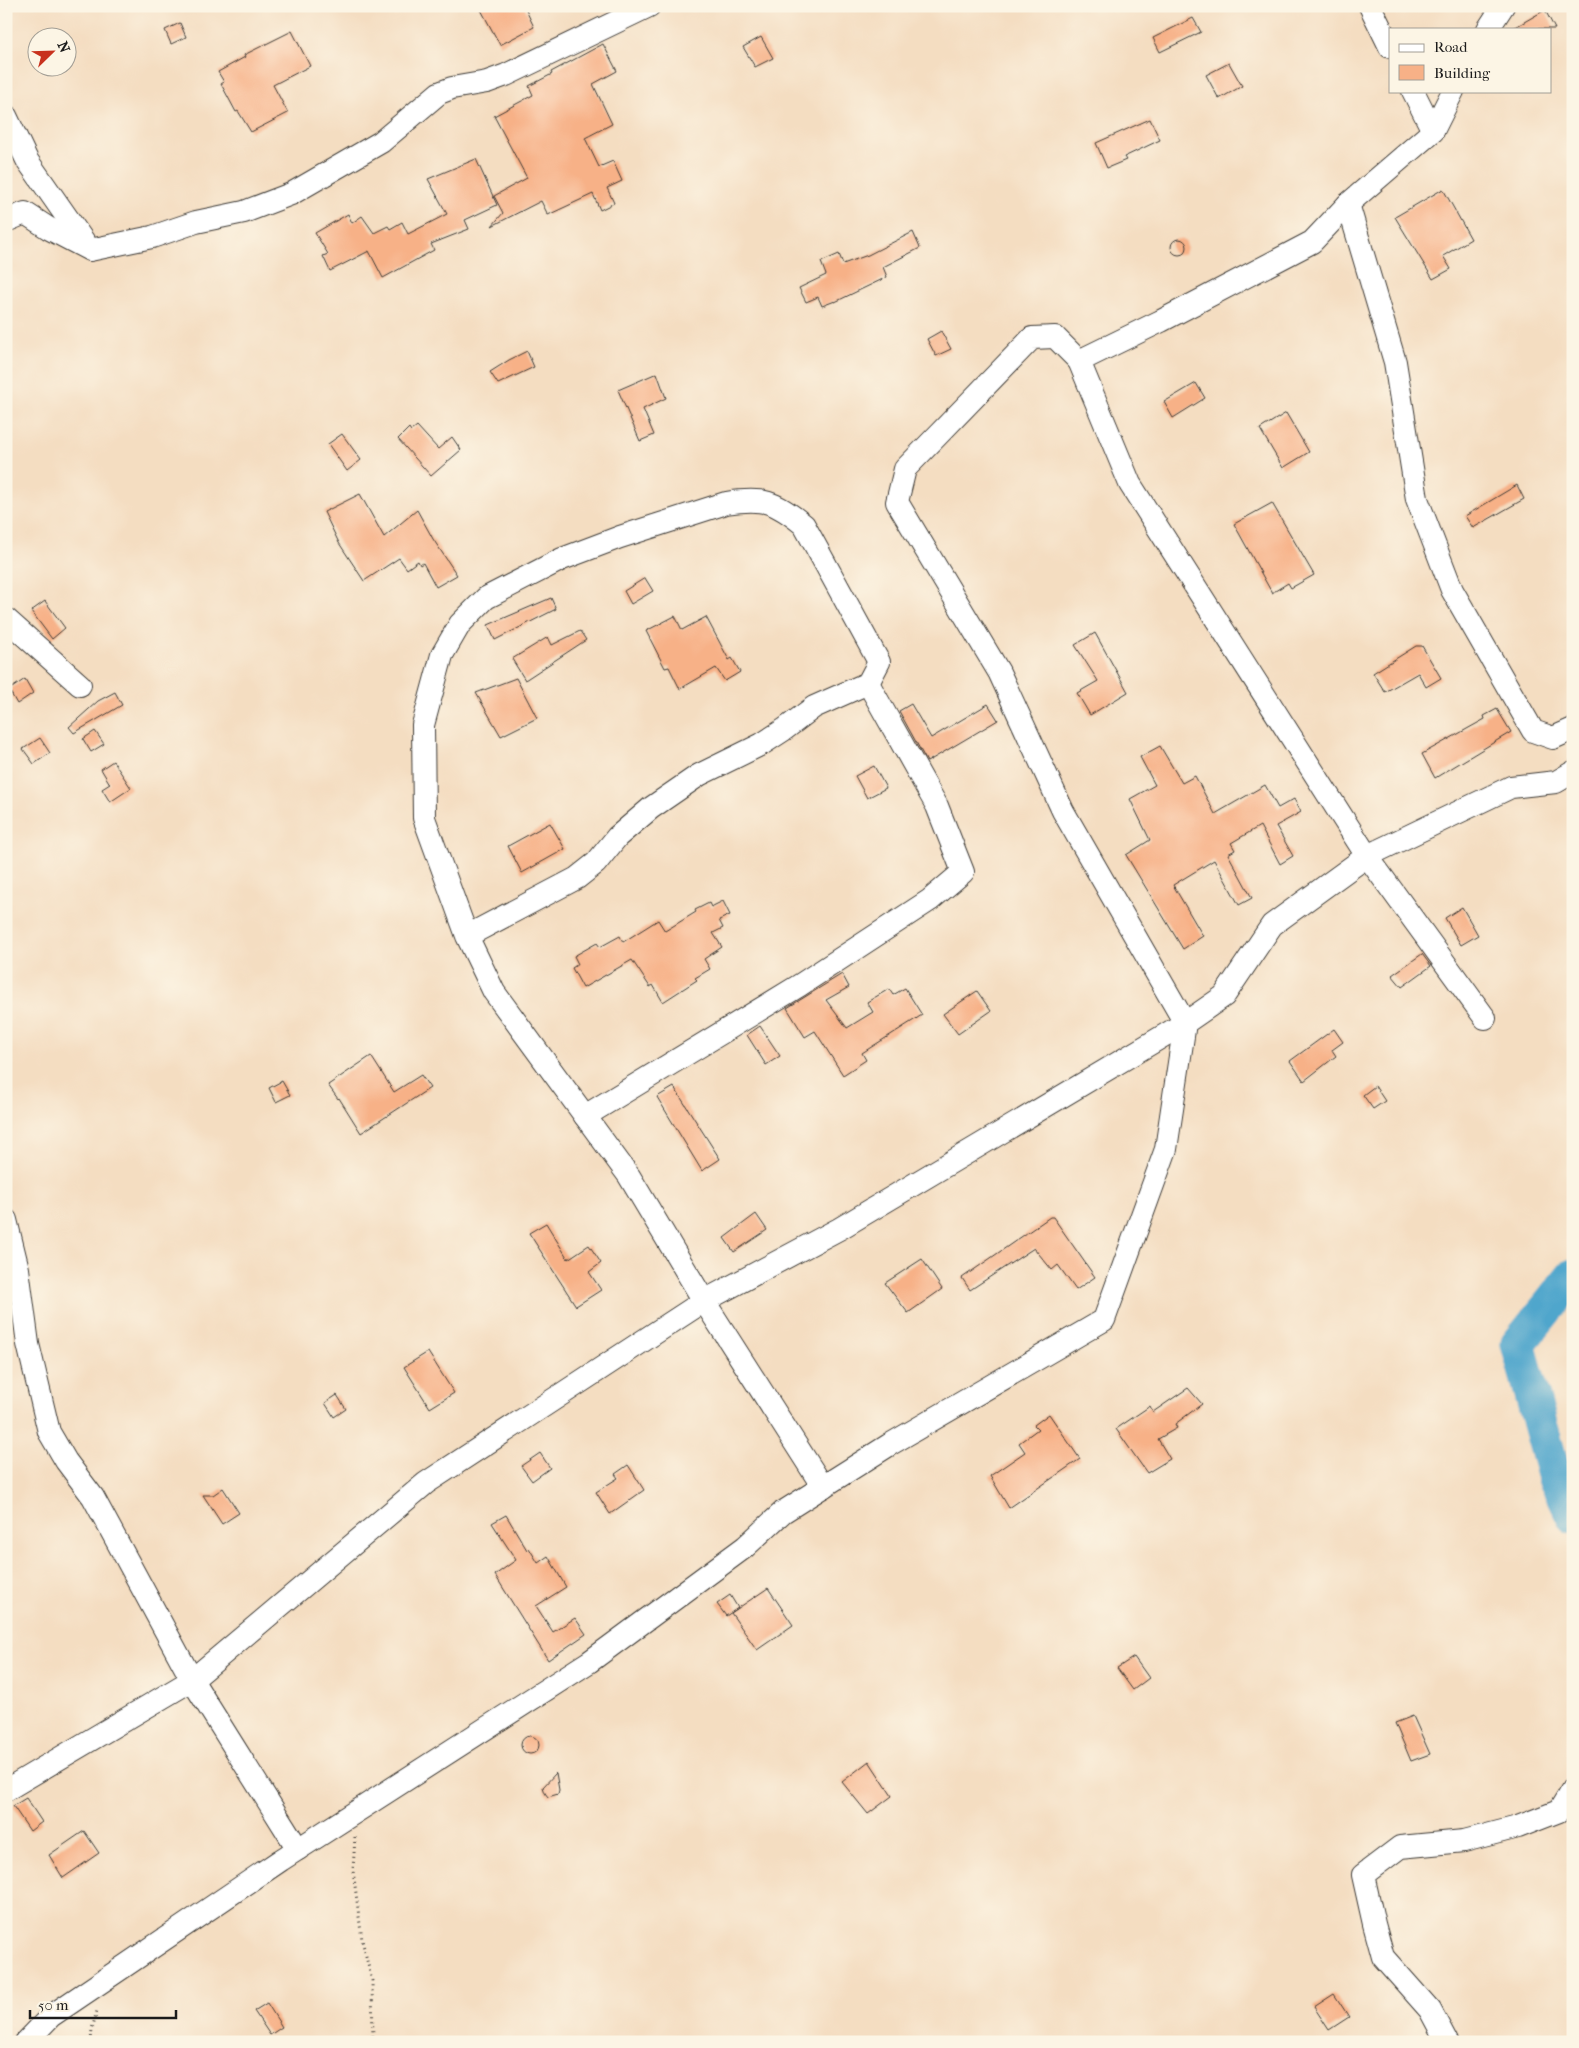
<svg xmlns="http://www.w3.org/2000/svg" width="1579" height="2048" viewBox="0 0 1579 2048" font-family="'IM FELL French Canon',serif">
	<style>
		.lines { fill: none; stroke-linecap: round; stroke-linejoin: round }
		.river { stroke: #50a6cc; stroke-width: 35 }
		.building { fill: #f7b187 }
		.street-casing { stroke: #3c3935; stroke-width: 24 }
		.path { stroke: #3c3935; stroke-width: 3; stroke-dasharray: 1 4; stroke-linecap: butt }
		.street { stroke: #fff; stroke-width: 22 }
	</style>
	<rect width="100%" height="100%" fill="#fcf5e5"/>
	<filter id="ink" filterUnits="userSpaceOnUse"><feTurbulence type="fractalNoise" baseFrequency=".02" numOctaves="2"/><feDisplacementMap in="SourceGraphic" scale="10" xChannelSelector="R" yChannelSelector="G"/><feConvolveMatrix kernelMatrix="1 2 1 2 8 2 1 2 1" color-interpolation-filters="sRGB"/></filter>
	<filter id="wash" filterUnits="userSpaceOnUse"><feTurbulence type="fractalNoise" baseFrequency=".0096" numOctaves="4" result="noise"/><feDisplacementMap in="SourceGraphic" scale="20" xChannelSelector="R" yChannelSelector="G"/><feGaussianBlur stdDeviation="1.12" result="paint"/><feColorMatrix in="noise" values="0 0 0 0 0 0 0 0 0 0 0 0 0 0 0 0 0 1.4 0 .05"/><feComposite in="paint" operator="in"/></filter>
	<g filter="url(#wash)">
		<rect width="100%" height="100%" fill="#f4ddc1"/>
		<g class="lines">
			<polyline class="river" points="1573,1276 1518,1344 1555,1478 1573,1516"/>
		</g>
		<g id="blocks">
			<g class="building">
				<polygon points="479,6 524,6 534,27 500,45"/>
				<polygon points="1545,10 1555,29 1512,29"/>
				<polygon points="1193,18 1201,32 1160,52 1153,38"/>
				<polygon points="180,23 186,37 171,44 165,30"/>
				<polygon points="292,31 310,66 273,85 288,113 251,132 238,111 236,112 221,84 224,82 218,72 245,57 244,55"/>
				<polygon points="761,37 773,58 755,67 743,47"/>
				<polygon points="603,44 617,71 593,84 612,124 585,138 599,167 613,161 622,181 607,188 614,203 600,210 593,194 548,215 541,201 492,226 503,213 494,196 527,178 494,116 533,95 529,86 552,74 551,72"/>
				<polygon points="1229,63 1242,86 1219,99 1206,75"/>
				<polygon points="1150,119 1160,140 1124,157 1126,160 1107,168 1096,143"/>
				<polygon points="476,159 497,205 465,220 469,229 431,244 434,250 383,278 369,251 330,271 323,256 328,254 315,233 348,214 352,223 362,216 374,233 388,226 390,229 402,222 408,234 447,214 428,179"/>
				<polygon points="1443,189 1471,239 1443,256 1451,269 1433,279 1395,217"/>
				<polygon points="913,232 920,248 883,267 887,277 835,302 835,301 822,306 818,297 806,302 799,288 826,275 821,262 839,254 843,264 868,255"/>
				<circle cx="1179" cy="247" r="8"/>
				<polygon points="941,331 951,349 936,356 927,339"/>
				<polygon points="527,351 534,367 498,384 490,372 509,360"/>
				<polygon points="657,373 666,398 643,409 654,435 640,441 618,390"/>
				<polygon points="1196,383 1205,398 1173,418 1164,402"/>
				<polygon points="1286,413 1309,452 1283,468 1260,429"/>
				<polygon points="417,426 438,449 452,437 461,450 431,476 398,439 409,428 411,431"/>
				<polygon points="342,434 361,460 347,471 328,444"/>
				<polygon points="1517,485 1524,499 1473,528 1465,516"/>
				<polygon points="360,494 384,537 417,510 433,539 457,575 436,587 423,563 420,565 418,561 407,569 399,558 364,581 339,543 324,512"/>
				<polygon points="1272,503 1314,575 1291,588 1288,583 1272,593 1234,524"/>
				<polygon points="645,578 653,591 631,604 624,591"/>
				<polygon points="551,598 556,609 495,640 488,625"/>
				<polygon points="45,601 65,628 52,639 31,611"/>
				<polygon points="675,616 682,630 706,617 729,660 732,658 740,672 725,681 716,668 680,689 669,667 665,668 646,631"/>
				<polygon points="580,631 586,640 525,680 512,659 548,637 552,645"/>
				<polygon points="1095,633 1128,692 1090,715 1077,693 1098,681 1075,645"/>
				<polygon points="1416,646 1422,646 1441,678 1426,687 1418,673 1385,692 1373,673"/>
				<polygon points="516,678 537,718 501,736 476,693"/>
				<polygon points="25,679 33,693 17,704 9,690"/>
				<polygon points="115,692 122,705 74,733 69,727 98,701"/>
				<polygon points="911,704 931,738 988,704 998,720 927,762 899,711"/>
				<polygon points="1497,709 1511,732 1435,778 1422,754 1485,719 1484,716"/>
				<polygon points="95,731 104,744 91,752 83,739"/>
				<polygon points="40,738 50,753 34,764 23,749"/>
				<polygon points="1160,746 1182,783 1195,776 1215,814 1265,785 1278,808 1294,799 1301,812 1276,826 1293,856 1280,864 1260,826 1231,843 1235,850 1228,854 1252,898 1239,905 1214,860 1173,885 1203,936 1183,949 1126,855 1150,840 1130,799 1155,785 1140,757"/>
				<polygon points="113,761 131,788 110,802 102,789 110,784 101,769"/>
				<polygon points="874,766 886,788 867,798 855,776"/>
				<polygon points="550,823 565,849 522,873 508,846"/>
				<polygon points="723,901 730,915 719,920 723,928 713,933 722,947 704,959 710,969 695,978 697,980 663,1002 653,985 650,987 632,960 583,988 572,968 578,964 574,956 597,943 600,947 620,936 623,942 658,920 665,931 696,912 695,910 709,903 711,907"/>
				<polygon points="1462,907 1478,935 1461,945 1445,918"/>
				<polygon points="1422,954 1431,966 1402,987 1392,975"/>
				<polygon points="842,974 849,987 826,1000 847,1028 873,1012 867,1002 889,989 893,995 905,988 922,1015 862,1053 866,1060 843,1075 815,1031 805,1037 787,1008"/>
				<polygon points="977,991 991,1011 958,1034 943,1014"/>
				<polygon points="760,1026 780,1056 766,1065 747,1035"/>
				<polygon points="1334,1029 1343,1042 1332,1050 1336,1056 1304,1081 1290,1061"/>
				<polygon points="371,1056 394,1092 421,1075 430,1088 361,1133 339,1098 338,1099 328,1085"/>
				<polygon points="282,1081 290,1095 276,1102 269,1088"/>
				<polygon points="1375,1086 1385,1101 1373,1109 1363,1095"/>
				<polygon points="674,1087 720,1159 702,1171 657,1097"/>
				<polygon points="756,1214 767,1230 734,1252 724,1238"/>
				<polygon points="1050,1217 1053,1217 1095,1277 1076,1290 1058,1265 1052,1270 1034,1248 970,1290 962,1278"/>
				<polygon points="546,1223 568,1259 589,1245 601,1263 589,1272 601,1290 576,1306 529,1233"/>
				<polygon points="922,1259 942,1289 908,1313 885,1283"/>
				<polygon points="428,1352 454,1393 430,1408 404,1367"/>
				<polygon points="1188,1388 1202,1404 1175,1424 1177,1428 1158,1439 1170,1459 1147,1473 1116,1429 1150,1406 1153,1412"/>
				<polygon points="337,1395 346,1409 334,1417 325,1403"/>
				<polygon points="1049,1414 1080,1459 1009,1508 990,1476 1025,1452 1019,1443 1038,1429 1034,1425"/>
				<polygon points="540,1453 550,1468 532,1481 521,1466"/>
				<polygon points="628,1465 644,1490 610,1514 596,1492 618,1478 615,1474"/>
				<polygon points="223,1488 239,1513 222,1524 203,1495 213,1495"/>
				<polygon points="506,1515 527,1550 529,1548 538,1563 548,1556 566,1587 536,1606 553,1632 575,1618 586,1634 548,1660 495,1575 516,1560 492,1523"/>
				<polygon points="768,1588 793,1625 757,1650 731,1613"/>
				<polygon points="730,1595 738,1608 726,1616 717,1604"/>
				<polygon points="1134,1657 1149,1678 1133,1690 1117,1668"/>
				<polygon points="1413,1716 1430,1754 1411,1761 1395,1723"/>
				<circle cx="530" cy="1745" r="9"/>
				<polygon points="869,1761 892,1796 868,1814 842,1782"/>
				<polygon points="556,1773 559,1790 558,1794 548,1797 545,1793 543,1787"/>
				<polygon points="26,1798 42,1822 30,1831 13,1806"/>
				<polygon points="84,1831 99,1853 63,1878 49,1855"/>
				<polygon points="1334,1994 1349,2017 1329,2030 1314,2007"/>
				<polygon points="267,2003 282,2027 270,2035 254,2011"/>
			</g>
		</g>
	</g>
	<g filter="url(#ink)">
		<use href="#blocks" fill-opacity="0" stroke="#3c3935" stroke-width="1"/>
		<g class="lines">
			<g class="street-casing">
				<g id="street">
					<polyline points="1370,6 1390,47"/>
					<polyline points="1488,29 1503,6"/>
					<polyline points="1413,91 1433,131"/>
					<polyline points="1453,91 1433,131 1348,204 1312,242 1161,321 1079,361 1130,484 1367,856 1485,1018"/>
					<polyline points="6,116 27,160 87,246"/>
					<polyline points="1348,204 1395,362 1417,499 1452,590 1533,731 1553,738 1573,729"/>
					<polyline points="6,221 25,213 48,228 90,250 152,237 196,222 244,212 291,194 381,142 439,93 452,88 487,82 506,75 649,6"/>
					<polyline points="6,619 80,685"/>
					<path d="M 467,936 L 577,878 L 596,863 L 617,837 L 651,808 L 699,775 L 762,744 L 785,729 L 814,707 L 868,683 L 879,662 L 804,525 C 775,501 763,497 726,503 L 620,537 L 562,559 L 486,598 L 460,624 L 442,655 L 423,725 L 424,818 L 467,936 L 494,992 L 629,1176 L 704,1301 L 823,1487"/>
					<polyline points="585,1116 800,985 930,900 963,872 937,806 868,683"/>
					<polyline points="6,1220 18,1269 28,1344 49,1432 66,1461 93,1497 192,1680 298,1849"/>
					<polyline points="6,1790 192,1680 426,1483 704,1301 839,1229 1185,1023 1063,811 999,672 897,502 905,469 1032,338 1055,337 1079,361"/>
					<polyline points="26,2042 51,2016 281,1860 589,1662 745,1547 783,1512 889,1445 1104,1320 1166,1149 1185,1023 1224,996 1272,925 1367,856 1511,787 1556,782 1573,772"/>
					<polyline points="1447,2042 1430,2010 1383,1957 1374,1924 1363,1875 1400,1847 1464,1841 1518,1827 1559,1811 1573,1788"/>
				</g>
			</g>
			<g class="path">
				<polyline points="355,1837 353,1870 362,1940 372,1981 373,2042"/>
				<polyline points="91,2042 92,2029 97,2011"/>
			</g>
			<use href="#street" class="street"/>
		</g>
	</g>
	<rect width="1579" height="2048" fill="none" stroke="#fcf5e5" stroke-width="25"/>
	<rect x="1389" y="28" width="162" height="65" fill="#fcf5e5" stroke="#a29e95"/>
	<rect x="1399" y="44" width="25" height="8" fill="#ffffff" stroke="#a29e95"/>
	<text x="1434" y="52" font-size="15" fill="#1c1c1c">Road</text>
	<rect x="1399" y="65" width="25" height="15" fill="#f7b187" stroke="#a29e95"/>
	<text x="1434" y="78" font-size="15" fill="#1c1c1c">Building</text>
	<g transform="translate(52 52) rotate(67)"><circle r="24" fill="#fcf5e5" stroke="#a29e95"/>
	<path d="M0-4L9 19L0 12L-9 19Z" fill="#c8321e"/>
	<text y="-8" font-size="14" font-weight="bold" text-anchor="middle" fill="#1c1c1c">N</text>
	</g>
	<path d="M30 2010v8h146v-8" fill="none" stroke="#1c1c1c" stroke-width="2.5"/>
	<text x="38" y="2010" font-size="15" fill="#1c1c1c" stroke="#fcf5e5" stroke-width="4" paint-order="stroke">50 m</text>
</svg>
